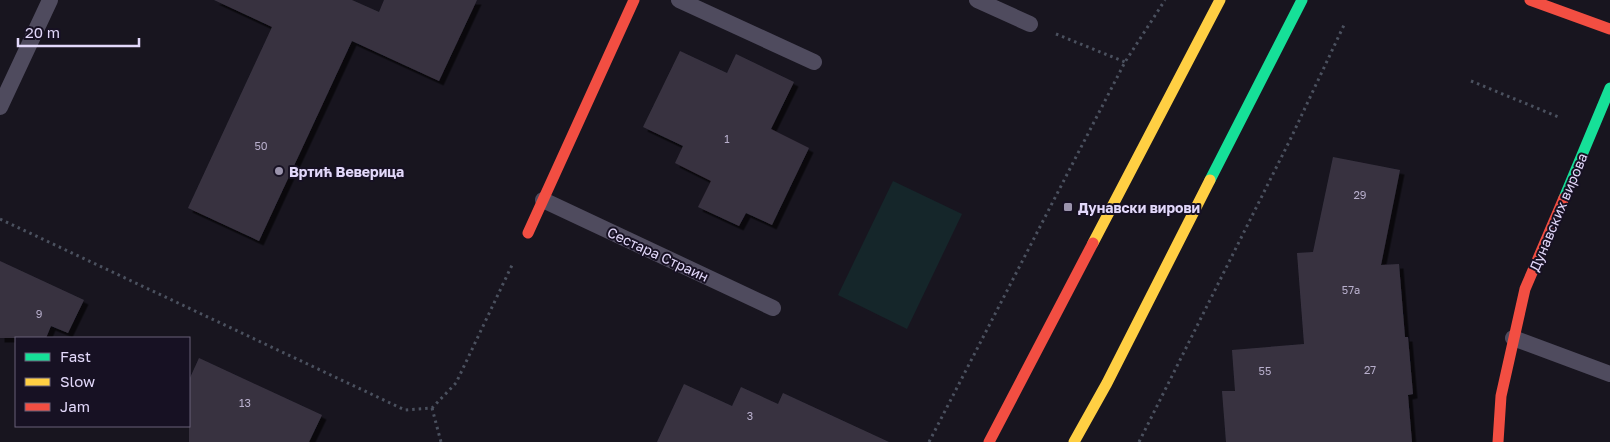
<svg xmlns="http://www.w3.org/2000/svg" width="1610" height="442" viewBox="0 0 1610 442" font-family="'Golos Text',sans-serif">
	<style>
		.green { fill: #15262a }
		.building { fill: #383341; filter: url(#shadow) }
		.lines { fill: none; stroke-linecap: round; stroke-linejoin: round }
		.path { stroke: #4b515f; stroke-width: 3; stroke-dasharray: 2.5 4; stroke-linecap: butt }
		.lane { stroke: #4f4b5e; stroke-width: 16 }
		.fast { stroke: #16e098; stroke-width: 11 }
		.slow { stroke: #ffcf43; stroke-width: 11 }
		.jam { stroke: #f24e42; stroke-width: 11 }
		.poi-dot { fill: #9b94ad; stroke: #171123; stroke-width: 2 }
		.labels { text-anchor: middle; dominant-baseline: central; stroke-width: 4; stroke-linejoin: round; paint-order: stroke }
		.number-label { font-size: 11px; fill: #b8afcc }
		.poi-label { font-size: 14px; font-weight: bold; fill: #e2d8fa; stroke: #171123; text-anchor: start }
		.street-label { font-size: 14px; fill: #e2d8fa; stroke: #171123 }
	</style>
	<defs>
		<filter id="shadow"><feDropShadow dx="4.5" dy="4.5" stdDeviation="0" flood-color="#0009"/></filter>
	</defs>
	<rect width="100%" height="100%" fill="#18151f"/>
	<polygon class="green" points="893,181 962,214 907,329 838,295"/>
	<g class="building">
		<polygon points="214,0 352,0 379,12 384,0 477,0 439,81 352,41 259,241 188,208 272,27"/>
		<polygon points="680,51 727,73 736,54 794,82 771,129 809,148 772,225 746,213 739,226 698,207 711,181 675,163 683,146 643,127"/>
		<polygon points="1333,157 1400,170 1381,265 1399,264 1405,337 1408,337 1413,394 1408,395 1412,442 1226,442 1222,391 1235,391 1232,350 1304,344 1297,253 1313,252"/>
		<polygon points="0,261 84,300 68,333 51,326 46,338 0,338"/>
		<polygon points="199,358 322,415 309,442 189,442 189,380"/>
		<polygon points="684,384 732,406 741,387 778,404 783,393 889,442 657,442"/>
	</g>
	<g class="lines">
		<g class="path">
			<polyline points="1056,34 1125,62"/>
			<polyline points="1471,81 1561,118"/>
			<polyline points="0,219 405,410 432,408 456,383 513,263"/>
			<polyline points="432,408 441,442"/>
			<polyline points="929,442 1125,62 1165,0"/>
			<polyline points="1139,442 1290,140 1344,25"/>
		</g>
		<g class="lane">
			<polyline points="679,0 814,62"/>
			<polyline points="977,0 1030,24"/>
			<polyline points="0,107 50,0"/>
			<polyline points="543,200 773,308"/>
			<polyline points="1513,338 1610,374"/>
		</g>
		<g class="fast">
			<polyline points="1210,180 1302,0"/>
			<polyline points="1564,198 1610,88"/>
		</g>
		<g class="slow">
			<polyline points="1093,243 1220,0"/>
			<polyline points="1074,442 1107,383 1210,180"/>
		</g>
		<g class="jam">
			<polyline points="1530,0 1610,29"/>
			<polyline points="528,233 634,0"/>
			<polyline points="989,442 1093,243"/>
			<polyline points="1498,442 1501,396 1525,289 1564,198"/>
		</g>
	</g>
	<g class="poi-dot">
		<circle cx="279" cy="171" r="5"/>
		<rect x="1063" y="202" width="10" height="10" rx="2.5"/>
	</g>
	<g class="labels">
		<g class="number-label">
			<text x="727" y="138">1</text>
			<text x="261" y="145">50</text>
			<text x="1360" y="194">29</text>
			<text x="1351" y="289">57a</text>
			<text x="39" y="313">9</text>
			<text x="1370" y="369">27</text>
			<text x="1265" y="370">55</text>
			<text x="245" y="402">13</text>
			<text x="750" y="415">3</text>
		</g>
		<g class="poi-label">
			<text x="289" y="171">Вртић Веверица</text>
			<text x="1078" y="207">Дунавски вирови</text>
		</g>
		<g class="street-label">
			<text transform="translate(1558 212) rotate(-67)">Дунавских вирова</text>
			<text transform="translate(658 254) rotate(25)">Сестара Страин</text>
		</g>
	</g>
	<rect x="15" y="337" width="175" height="90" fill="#171123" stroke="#686179"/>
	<rect x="25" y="353" width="25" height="8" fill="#16e098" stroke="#686179"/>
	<text x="60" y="362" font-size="15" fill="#e2d8fa">Fast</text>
	<rect x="25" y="378" width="25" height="8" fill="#ffcf43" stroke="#686179"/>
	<text x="60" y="387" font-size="15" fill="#e2d8fa">Slow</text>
	<rect x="25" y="403" width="25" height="8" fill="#f24e42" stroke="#686179"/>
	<text x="60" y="412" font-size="15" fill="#e2d8fa">Jam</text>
	<path d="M18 38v8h121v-8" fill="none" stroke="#e2d8fa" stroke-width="2.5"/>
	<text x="25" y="38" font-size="15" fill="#e2d8fa" stroke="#171123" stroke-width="4" paint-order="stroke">20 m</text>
</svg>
